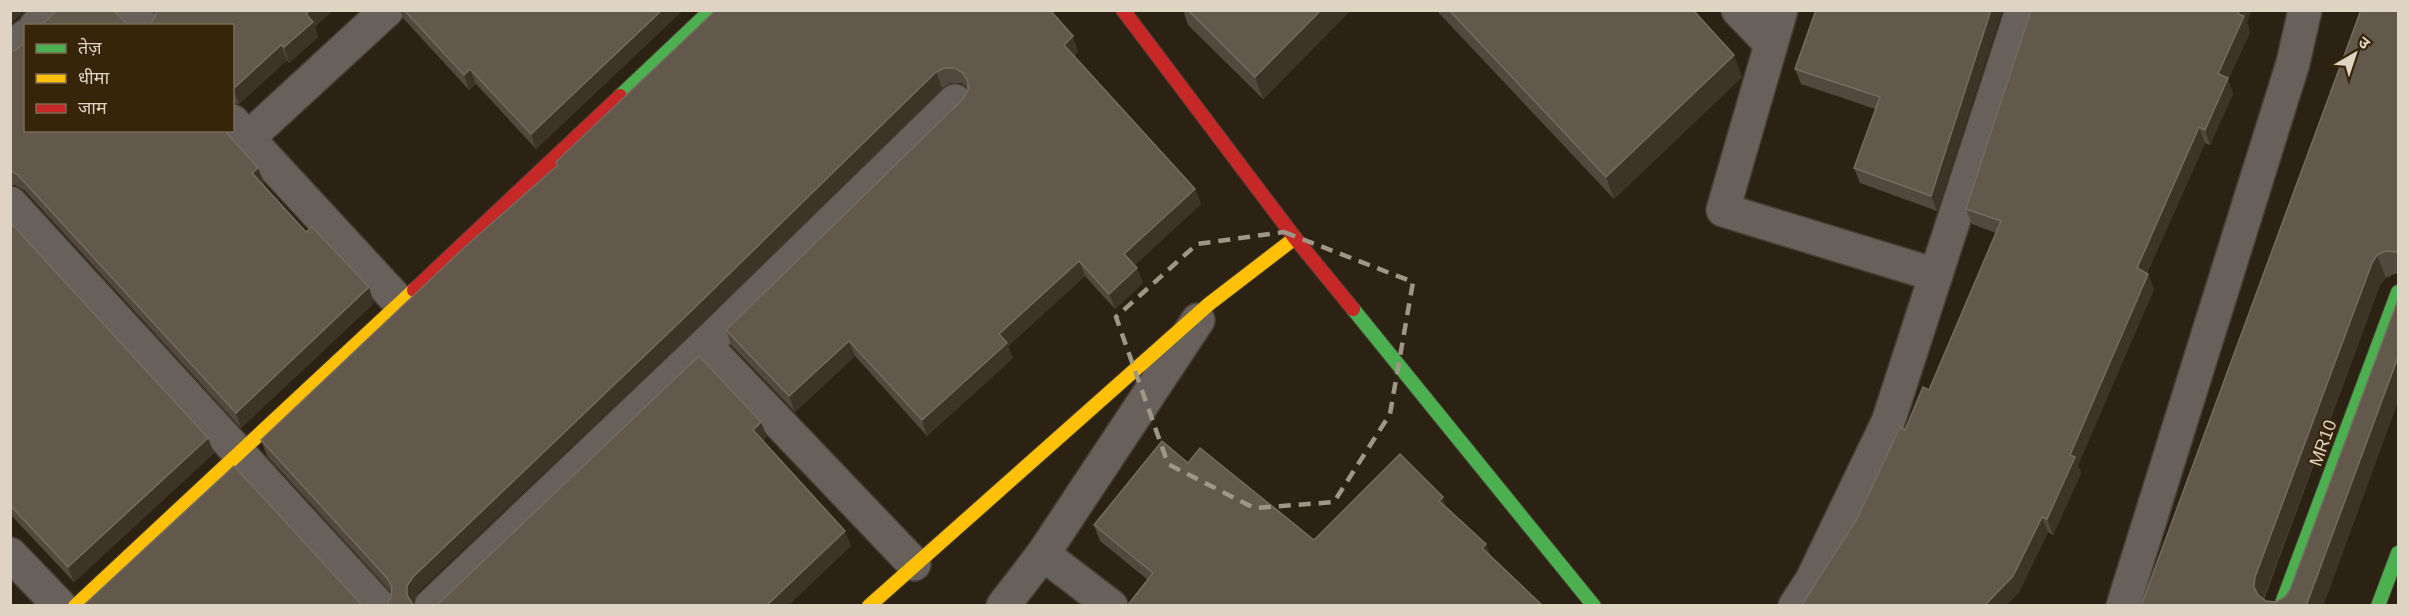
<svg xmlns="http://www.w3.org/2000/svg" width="2409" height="616" viewBox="0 0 2409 616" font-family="Arial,'Noto Sans Devanagari',sans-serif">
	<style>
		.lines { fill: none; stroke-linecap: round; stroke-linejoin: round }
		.street-casing { stroke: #463e32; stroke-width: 36 }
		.fast-casing { stroke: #463e32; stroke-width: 16 }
		.slow-casing { stroke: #463e32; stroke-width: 16 }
		.jam-casing { stroke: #463e32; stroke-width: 16 }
		.street { stroke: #68605b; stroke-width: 33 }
		.fast { stroke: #4caf50; stroke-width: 14 }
		.slow { stroke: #ffc107; stroke-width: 14 }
		.jam { stroke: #c62828; stroke-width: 14 }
		.wall { fill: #53483e }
		.shaded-wall { fill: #3d3327 }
		.building { fill: #62584c; stroke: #756b5f; stroke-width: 1.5 }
		.marked { fill: none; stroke: #a09686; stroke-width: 4.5; stroke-dasharray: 12 8; stroke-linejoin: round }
		.labels { text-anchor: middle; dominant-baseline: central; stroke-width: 4.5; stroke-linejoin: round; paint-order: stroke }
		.street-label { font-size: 18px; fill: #dfd4c4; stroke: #362509 }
	</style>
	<rect width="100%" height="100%" fill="#2c2214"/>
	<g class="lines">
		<g class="street-casing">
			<g id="street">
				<polyline points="129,10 143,26"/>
				<polyline points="1738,10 1770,43"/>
				<polyline points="1781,10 1723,210 1936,275"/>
				<polyline points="36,26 52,10"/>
				<polyline points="10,50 26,36"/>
				<polyline points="232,121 400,303"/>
				<polyline points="248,138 387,10"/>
				<polyline points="10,203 379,606"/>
				<polyline points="705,345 914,564"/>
				<polyline points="10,554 60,606"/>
				<polyline points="1043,554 1111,606"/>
				<polyline points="431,606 705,345 955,101"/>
				<polyline points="1003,606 1043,554 1198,320"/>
				<polyline points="1795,606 1812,580 1888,422 2022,10"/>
				<polyline points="2123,606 2293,63 2305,10"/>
			</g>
		</g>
		<g class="fast-casing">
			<g id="fast">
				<polyline points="620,96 711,10"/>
				<polyline points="1353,309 1594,606"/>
				<polyline points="2281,606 2398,292"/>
				<polyline points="2378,606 2398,553"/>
			</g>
		</g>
		<g class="slow-casing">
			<g id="slow">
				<polyline points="75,606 414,290"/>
				<polyline points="869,606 1209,304 1295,238"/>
			</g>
		</g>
		<g class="jam-casing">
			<g id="jam">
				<polyline points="1123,10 1295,238 1353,309"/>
				<polyline points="414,290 620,96"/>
			</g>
		</g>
		<use href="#street" class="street"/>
		<use href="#fast" class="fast"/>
		<use href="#slow" class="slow"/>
		<use href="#jam" class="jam"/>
	</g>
	<g class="wall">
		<polygon points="154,10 333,10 315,27 318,37 289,63 287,60 239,104 232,103 232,26 155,17 155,12"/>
		<polygon points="400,10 683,10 536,149 476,84 469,90 403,18"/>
		<polygon points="716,10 1078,51 1074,56 1195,189 1201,204 1134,265 1143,283 1115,309 1085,276 1008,346 1013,358 927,436 855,356 795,412 731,345 726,330 963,99 968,90 968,88 961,83 950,83 942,88 692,332 418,592 413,601 387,604 391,597 391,592 267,456 261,440 557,166 556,162"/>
		<polygon points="1183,10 1351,10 1263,99 1188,25"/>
		<polygon points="1436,10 1693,10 1742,77 1614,199"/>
		<polygon points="2002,10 1937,211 1860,183 1854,168 1875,109 1801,84 1795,69"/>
		<polygon points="2398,10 2398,274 2394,274 2386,278 2380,285 2264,599 2266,601 2276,602 2285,597 2290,590 2398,401 2323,606 2141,606"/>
		<polygon points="2247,23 2250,32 2228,80 2233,94 2210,145 2205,143 2147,273 2154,289 2078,465 2081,473 2053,535 2048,532 2019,592 2005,606 1801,606 1857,519 1905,430 1929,390 1996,233 1972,224 1966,209"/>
		<polygon points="10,52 258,168 264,183 263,184 306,232 374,303 241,428 24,190 15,185 10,185"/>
		<polygon points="10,222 214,453 74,582 10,514"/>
		<polygon points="1188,463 1314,540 1447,507 1486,544 1490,556 1148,580 1100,541 1094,525"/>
	</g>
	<g class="shaded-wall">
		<polygon points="10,10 25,10 10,25"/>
		<polygon points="310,10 333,10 315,27 318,37 289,63 284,47 306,14"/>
		<polygon points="662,10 683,10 536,149 531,134"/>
		<polygon points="1321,10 1351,10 1263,99 1255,77"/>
		<polygon points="1991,10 2002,10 1937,211 1931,196"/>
		<polygon points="2240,10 2252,10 2247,23 2250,32 2228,80 2233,94 2210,145 2205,130 2218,74"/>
		<polygon points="1073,36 1078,51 1069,60 1064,45"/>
		<polygon points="281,45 287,60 239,104 233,89"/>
		<polygon points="1734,55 1742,77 1614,199 1606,177"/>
		<polygon points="470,69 476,84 469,90 464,75"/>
		<polygon points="936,72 942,88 692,332 418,592 413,601 413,606 407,595 407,586 413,577"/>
		<polygon points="2199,127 2205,143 2142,284 2137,268"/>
		<polygon points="258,168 264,183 258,188 252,173"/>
		<polygon points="1195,189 1201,204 1130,270 1124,254"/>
		<polygon points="2377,255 2386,278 2380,285 2263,599 2263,606 2254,587 2255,577 2372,263"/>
		<polygon points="1079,261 1085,276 1008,346 1013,358 927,436 922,420 999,334"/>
		<polygon points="1137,268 1143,283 1115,309 1109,294"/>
		<polygon points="2148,274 2154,289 2078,465 2081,473 2053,535 2047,519 2070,455"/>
		<polygon points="369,287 374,303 241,428 236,413"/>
		<polygon points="849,341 855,356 795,412 789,396"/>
		<polygon points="2398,357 2398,401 2323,606 2306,606"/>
		<polygon points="761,422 767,437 758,445 753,430"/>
		<polygon points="208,438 214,453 74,582 68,567"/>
		<polygon points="1443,497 1449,513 1439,501"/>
		<polygon points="2042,517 2048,532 2019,592 2005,606 1984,606"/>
		<polygon points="845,531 851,546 788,606 766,606"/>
		<polygon points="1486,544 1492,560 1482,548"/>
	</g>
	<g class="building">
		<polygon points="57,10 113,10 129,26 41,26"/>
		<polygon points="156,10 310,10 306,14 313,22 284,47 281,45 233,89 232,89 232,26 149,26 155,17"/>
		<polygon points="404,10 662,10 531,134 470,69 464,75"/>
		<polygon points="716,10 1050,10 1073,36 1064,45 1195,189 1124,254 1137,268 1109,294 1079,261 999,334 1007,343 922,420 849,341 789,396 726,330 963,99 968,90 968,82 963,73 955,68 944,68 936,72 686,316 413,577 407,586 407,595 412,603 415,606 384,606 387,604 391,597 392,587 387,578 261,440 466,246 558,165 556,162"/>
		<polygon points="1188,10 1321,10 1255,77"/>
		<polygon points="1449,10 1693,10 1734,55 1606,177"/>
		<polygon points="1816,10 1991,10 1931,196 1854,168 1880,97 1795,69"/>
		<polygon points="2031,10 2240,10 2238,14 2244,16 2218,74 2228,78 2205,130 2199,127 2137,268 2148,274 2070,455 2075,457 2047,519 2042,517 2013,576 1984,606 1801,606 1857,519 1900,427 1905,430 1923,387 1929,390 2001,221 1966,209"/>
		<polygon points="2361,10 2398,10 2398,253 2397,252 2386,251 2377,255 2372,263 2255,577 2254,587 2258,595 2266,601 2276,602 2285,597 2290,590 2398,300 2398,357 2306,606 2141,606"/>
		<polygon points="26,41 26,130 224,130 258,168 252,173 306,232 312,227 369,287 236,413 18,175 10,170 10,52 17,49"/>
		<polygon points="10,222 208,438 68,567 10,505"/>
		<polygon points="699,356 761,422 753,430 845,531 766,606 436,606"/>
		<polygon points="1162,441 1188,463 1200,448 1314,540 1400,454 1443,497 1439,501 1486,544 1482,548 1543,606 1127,606 1153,573 1094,525"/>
		<polygon points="234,466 360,603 363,606 83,606"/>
	</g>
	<path class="marked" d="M 1284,232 L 1413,282 L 1390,414 L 1334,502 L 1254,508 L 1168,464 L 1116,317 L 1197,244 Z"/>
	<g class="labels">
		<g class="street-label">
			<text transform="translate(2323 443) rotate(-70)">MR10</text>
		</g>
	</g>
	<rect width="2409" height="616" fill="none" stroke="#dfd4c4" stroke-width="24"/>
	<rect x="24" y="24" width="210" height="108" fill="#362509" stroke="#7a6b54" stroke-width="1.5"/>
	<rect x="36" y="44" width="30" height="9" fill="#4caf50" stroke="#7a6b54" stroke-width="1.5"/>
	<text x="78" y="54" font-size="18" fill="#dfd4c4">तेज़</text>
	<rect x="36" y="74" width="30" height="9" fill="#ffc107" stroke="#7a6b54" stroke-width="1.5"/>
	<text x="78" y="84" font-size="18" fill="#dfd4c4">धीमा</text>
	<rect x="36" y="104" width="30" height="9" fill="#c62828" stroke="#7a6b54" stroke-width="1.5"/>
	<text x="78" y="114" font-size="18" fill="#dfd4c4">जाम</text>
	<g transform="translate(2355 54) rotate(39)" stroke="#362509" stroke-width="4.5" paint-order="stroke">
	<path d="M0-4.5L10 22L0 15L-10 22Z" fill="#dfd4c4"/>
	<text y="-9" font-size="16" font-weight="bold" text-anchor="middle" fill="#dfd4c4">उ</text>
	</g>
</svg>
